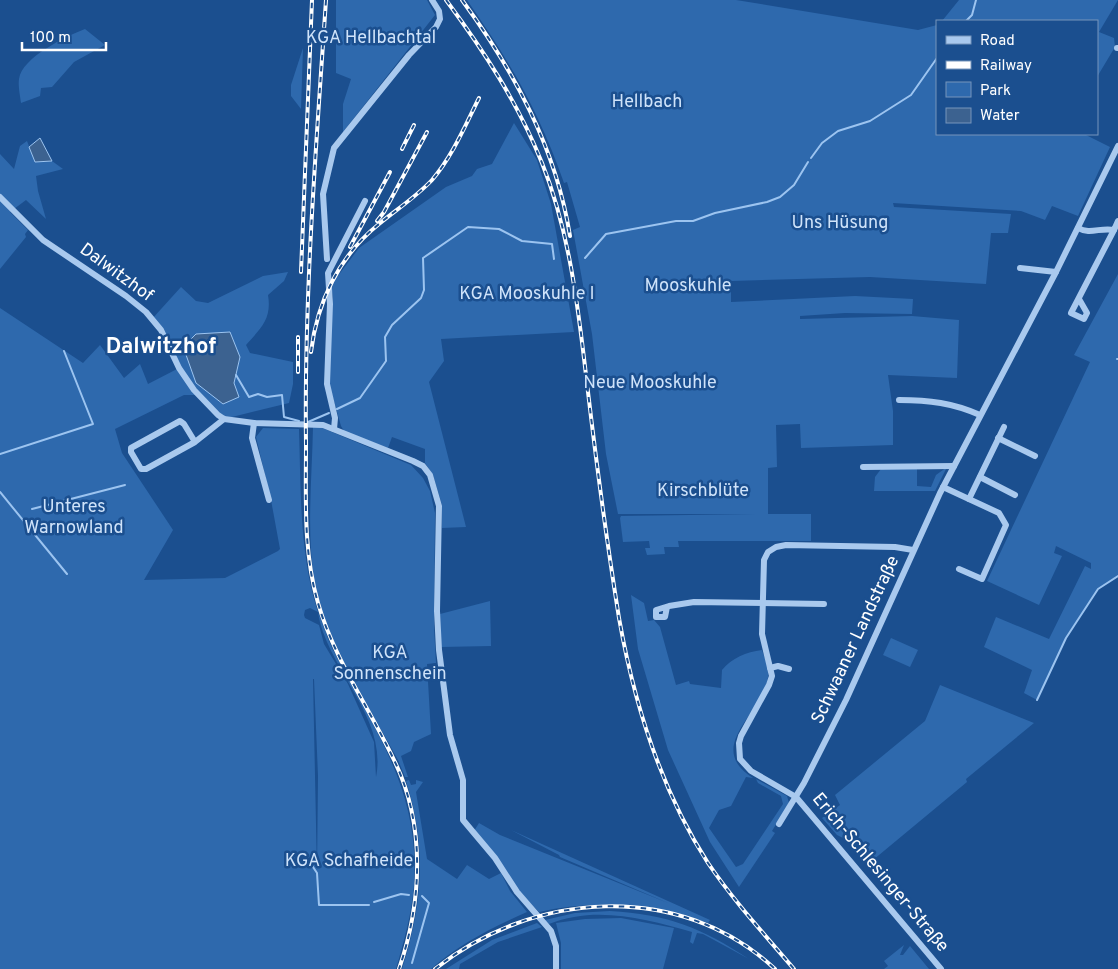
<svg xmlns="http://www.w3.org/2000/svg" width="1118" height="969" viewBox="0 0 1118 969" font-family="Overpass,sans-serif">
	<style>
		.green { fill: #2e69ad; fill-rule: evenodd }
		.water { fill: #3c6290; stroke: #9cc4f0 }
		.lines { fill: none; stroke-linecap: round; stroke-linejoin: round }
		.stream { stroke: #9cc4f0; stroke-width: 2 }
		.minor { stroke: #a9c9ee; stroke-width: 6 }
		.rail-casing { stroke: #fff; stroke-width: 4 }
		.rail { stroke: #1b4f8f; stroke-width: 2; stroke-dasharray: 5.5; stroke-linecap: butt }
		.labels { text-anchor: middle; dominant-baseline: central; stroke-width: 5; stroke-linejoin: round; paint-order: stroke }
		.park-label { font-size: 18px; fill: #cfe3fa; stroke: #1b4f8f }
		.street-label { font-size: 18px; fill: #fff; stroke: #1b4f8f }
		.district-label { font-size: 22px; font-weight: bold; fill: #fff; stroke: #1b4f8f }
	</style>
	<rect width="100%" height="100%" fill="#1b4f8f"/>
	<g class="green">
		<polygon points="336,0 427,0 435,15 343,132 343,104 351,79 336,73"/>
		<path d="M 467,0 L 736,0 L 918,30 L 937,25 L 937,134 L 1084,134 L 1110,147 L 1078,216 L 1052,206 L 1045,220 L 1021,211 L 893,203 L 894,207 L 1011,214 L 1008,233 L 991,233 L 986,284 L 870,277 L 731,281 L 731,302 L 855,296 L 913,299 L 912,314 L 845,313 L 800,316 L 800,319 L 912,316 L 959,320 L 957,378 L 888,375 L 893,411 L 893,445 L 801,448 L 800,424 L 776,425 L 777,467 L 768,468 L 768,514 L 811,514 L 811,541 L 678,541 L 679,547 L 664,547 L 665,554 L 647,555 L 645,548 L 650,548 L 649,541 L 623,542 L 620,518 L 621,516 L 755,514 L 618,514 L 606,454 L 592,334 L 573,230 L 580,227 L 567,182 L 564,183 C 539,111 510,62 467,0 Z"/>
		<polygon points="959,0 1118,0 1099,32 1114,38 1115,47 1097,77 1097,21 942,21"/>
		<path d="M 85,29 L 105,45 L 74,62 L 52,87 L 41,88 L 40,96 L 21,103 C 20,95 18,86 19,79 C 22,57 67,36 85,29 Z"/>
		<polygon points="303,48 301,109 291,96 291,85"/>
		<polygon points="514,123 537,160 551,204 574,332 441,339 444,361 429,382 466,527 442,528 442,505 433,475 425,463 425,449 392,437 388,448 344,431 341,426 328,380 333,297 331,285 359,248 446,187 472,176 477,169 492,164"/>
		<polygon points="27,141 35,162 52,161 63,169 36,176 38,191 46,219 26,200 10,212 28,230 25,234 26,237 0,269 0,154 14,169 20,146"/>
		<path d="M 288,272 L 284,281 L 268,295 C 272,319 261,328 246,345 L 250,353 L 293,362 L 293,384 L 289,403 L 224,419 L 199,395 L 184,395 L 115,429 L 122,453 L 173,530 L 144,580 L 225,578 L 278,551 L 280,549 L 271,500 L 256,437 L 263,428 L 299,429 C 301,489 299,554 318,612 L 310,608 L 305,610 L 304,615 L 305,618 L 319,625 L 324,644 L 348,684 L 374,742 L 376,777 C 388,717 327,669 318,613 C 325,627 328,642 336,655 C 376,733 420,791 414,884 C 412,913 404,941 396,969 L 0,969 L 0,308 L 83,363 L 100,345 L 124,378 L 140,364 L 148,384 L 179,368 L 152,319 L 181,287 L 196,301 L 208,303 L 263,276 ZM 314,679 L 318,776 L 317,872 L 313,679 Z"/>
		<polygon points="1118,274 1118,576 1098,589 1066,638 1037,700 1024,693 1032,670 984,647 996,617 1049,639 1085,566 1091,569 1091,563 1056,546 1054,553 1062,556 1039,605 987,581 1090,362 1074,355"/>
		<path d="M 313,427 L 320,427 L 411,465 L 423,478 L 430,491 L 435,513 L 434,627 L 436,663 L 427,664 L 431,734 L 414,742 L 411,751 L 401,756 L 408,777 L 405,777 L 398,760 C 369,705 327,648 315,586 C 306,533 312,479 313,427 Z"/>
		<polygon points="947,467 935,491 874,491 875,477 881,469 917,469 917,486 931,487 936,475"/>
		<path d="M 631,595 L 644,603 L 648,621 L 654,620 L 660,627 L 676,685 L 689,681 L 690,684 L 721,688 L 722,670 C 732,658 746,652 762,650 C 765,659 769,668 768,677 C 764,713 703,746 753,778 L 746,777 L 731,806 L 719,810 L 709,828 L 736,867 L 743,864 L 783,804 L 781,796 L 758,783 L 756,779 L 787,796 L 789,803 L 772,831 L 775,833 L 739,887 L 710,842 L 668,750 L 638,649 Z"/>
		<polygon points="490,601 491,646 441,647 440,614"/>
		<polygon points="891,638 918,650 910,667 883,655"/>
		<polygon points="940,685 1034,723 966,779 967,782 867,865 845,839 837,835 822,818 840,805 835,795 925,721"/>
		<path d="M 409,780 L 411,785 L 416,784 L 416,780 L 423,782 L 416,792 L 427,859 L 457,879 L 467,865 L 489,879 L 501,873 L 510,891 L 527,912 C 493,927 459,944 431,969 L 402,969 C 423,903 427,847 406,781 Z"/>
		<path d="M 479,823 L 500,835 L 668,903 L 560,857 L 559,855 L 511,830 L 710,920 L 708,923 C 653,904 596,899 539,912 L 517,889 L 474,831 Z"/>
		<path d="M 610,911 C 667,914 702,928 749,959 L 703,934 L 697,933 L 693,944 L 690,942 L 692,932 C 646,919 596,905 549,924 L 545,920 L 575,913 Z"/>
		<polygon points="621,918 674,928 663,969 561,969 561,943 556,923 585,919"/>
		<polygon points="537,923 542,927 498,942 460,964 459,969 446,969 492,940"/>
		<polygon points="904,945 900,955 903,955 910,946 929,969 884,969 888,966 884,961"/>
	</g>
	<g class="water">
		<polygon points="40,138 52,161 35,162 29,147"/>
		<polygon points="230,332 240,357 234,383 239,397 223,404 196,383 185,352 189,341 196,334"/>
	</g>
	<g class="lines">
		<g class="stream">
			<polyline points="966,21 972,15 976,0"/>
			<polyline points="811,158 822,143 838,131 870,121 911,95 937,58"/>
			<polyline points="585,258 606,234 676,221 693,221 715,213 767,202 780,197 794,185 808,162"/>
			<polyline points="180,342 187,352"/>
			<polyline points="1117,359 1118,359"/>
			<polyline points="236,375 249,397 258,394 267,397 282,395 284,417 299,421"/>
			<polyline points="337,409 360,398 386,361 385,337 392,325 421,298 424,290 423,258 468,227 499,229 522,241 552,244 554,259"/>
			<polyline points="308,422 329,413"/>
			<polyline points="0,454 93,424 64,351"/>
			<polyline points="0,492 67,574"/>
			<polyline points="32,509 125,485"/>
			<polyline points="1037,700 1066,638 1098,589 1118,576"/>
			<polyline points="311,864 317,873 319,905 369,905"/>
			<polyline points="374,902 401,894 409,895"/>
			<polyline points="412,963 429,903 422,896"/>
		</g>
		<g class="minor">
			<polyline points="1117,48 1118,48"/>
			<polyline points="0,197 43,240 126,296 146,312 161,330 179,368 194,390 218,415 224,419 254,423 323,425 413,461 423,466 430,475 439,506 437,611 439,650 450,735 463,780 463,820 495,858 517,892 551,931 556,946 556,969"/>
			<path d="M 1078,228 C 1090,235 1101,227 1114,230 L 1118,221"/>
			<polyline points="327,259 323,194 334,148 409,55 436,27 440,19 439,11 432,0"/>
			<polyline points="1020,268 1056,272"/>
			<polyline points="1079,299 1087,313 1084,319 1071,313 1114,230"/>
			<path d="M 899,400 C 929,400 953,403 980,415"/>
			<polyline points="254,423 252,438 269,500"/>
			<polyline points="334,429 335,418 327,384 330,304 328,273 365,201"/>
			<polyline points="998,438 1035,456"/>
			<polyline points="195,442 184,424 180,421 131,448 131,452 141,469 146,469 195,442 224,419"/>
			<polyline points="863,467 954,466"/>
			<polyline points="980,477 1015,495"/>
			<polyline points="943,487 999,513 1006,525 982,579 959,569"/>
			<polyline points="969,499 1004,427"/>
			<polyline points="913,550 895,547 786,545 776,547 768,552 764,560 762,634 772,676 769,685 741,736 739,743 740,759 751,771 796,797 941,969"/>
			<polyline points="667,607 665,617 656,617 656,610 669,606 694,602 824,604"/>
			<polyline points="770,668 778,666 789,669"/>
			<polyline points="779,824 804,783 846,700 940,493 1056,272 1118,146"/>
		</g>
		<g class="rail-casing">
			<g id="rail">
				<path d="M 326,0 C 316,148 304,296 306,444 C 306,497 303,552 318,603 C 334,659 369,707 394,760 C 426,825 422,902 399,969"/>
				<path d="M 446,0 C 484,51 518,103 542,163 C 571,235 579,316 588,392 C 597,468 607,543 619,618 C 634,703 661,790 708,863 C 733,900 765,935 794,969"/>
				<path d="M 462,0 C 514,71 556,148 570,236"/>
				<polyline points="402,149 414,125"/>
				<polyline points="377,221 384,212 427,132"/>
				<polyline points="350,247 390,172"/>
				<polyline points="301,272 312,0"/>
				<path d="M 311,352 C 317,302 339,256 379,224 C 397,209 416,197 432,180 C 452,157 465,126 479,98"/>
				<polyline points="298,372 298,337"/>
				<path d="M 435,969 C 533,891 679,880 775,969"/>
			</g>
		</g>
		<use href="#rail" class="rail"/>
	</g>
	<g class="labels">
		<g class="park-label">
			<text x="371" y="38">KGA Hellbachtal</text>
			<text x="647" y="102">Hellbach</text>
			<text x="840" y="223">Uns Hüsung</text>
			<text x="688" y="286">Mooskuhle</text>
			<text x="527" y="294">KGA Mooskuhle I</text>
			<text x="650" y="383">Neue Mooskuhle</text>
			<text x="703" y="491">Kirschblüte</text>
			<text x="74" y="507">Unteres<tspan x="74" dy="21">Warnowland</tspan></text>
			<text x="390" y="653">KGA<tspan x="390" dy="21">Sonnenschein</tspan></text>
			<text x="349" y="861">KGA Schafheide</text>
		</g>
		<g class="street-label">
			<text transform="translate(116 273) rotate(36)">Dalwitzhof</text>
			<text transform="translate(856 640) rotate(-65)">Schwaaner Landstraße</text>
			<text transform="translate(880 873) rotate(50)">Erich-Schlesinger-Straße</text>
		</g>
		<g class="district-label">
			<text x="161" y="347">Dalwitzhof</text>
		</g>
	</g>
	<rect x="936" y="20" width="162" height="115" fill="#1b4f8f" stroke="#7695bc"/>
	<rect x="946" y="36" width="25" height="8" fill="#a9c9ee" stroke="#7695bc"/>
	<text x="980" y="45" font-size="15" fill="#ffffff">Road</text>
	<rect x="946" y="61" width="25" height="8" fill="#ffffff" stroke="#7695bc"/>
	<text x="980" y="70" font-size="15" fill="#ffffff">Railway</text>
	<rect x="946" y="82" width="25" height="15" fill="#2e69ad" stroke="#7695bc"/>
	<text x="980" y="95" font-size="15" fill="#ffffff">Park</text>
	<rect x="946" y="108" width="25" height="15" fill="#3c6290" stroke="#7695bc"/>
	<text x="980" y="120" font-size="15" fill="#ffffff">Water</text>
	<path d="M22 42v8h84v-8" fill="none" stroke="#ffffff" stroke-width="2.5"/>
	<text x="30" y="42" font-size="15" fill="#ffffff" stroke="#1b4f8f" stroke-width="4" paint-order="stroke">100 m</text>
</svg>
